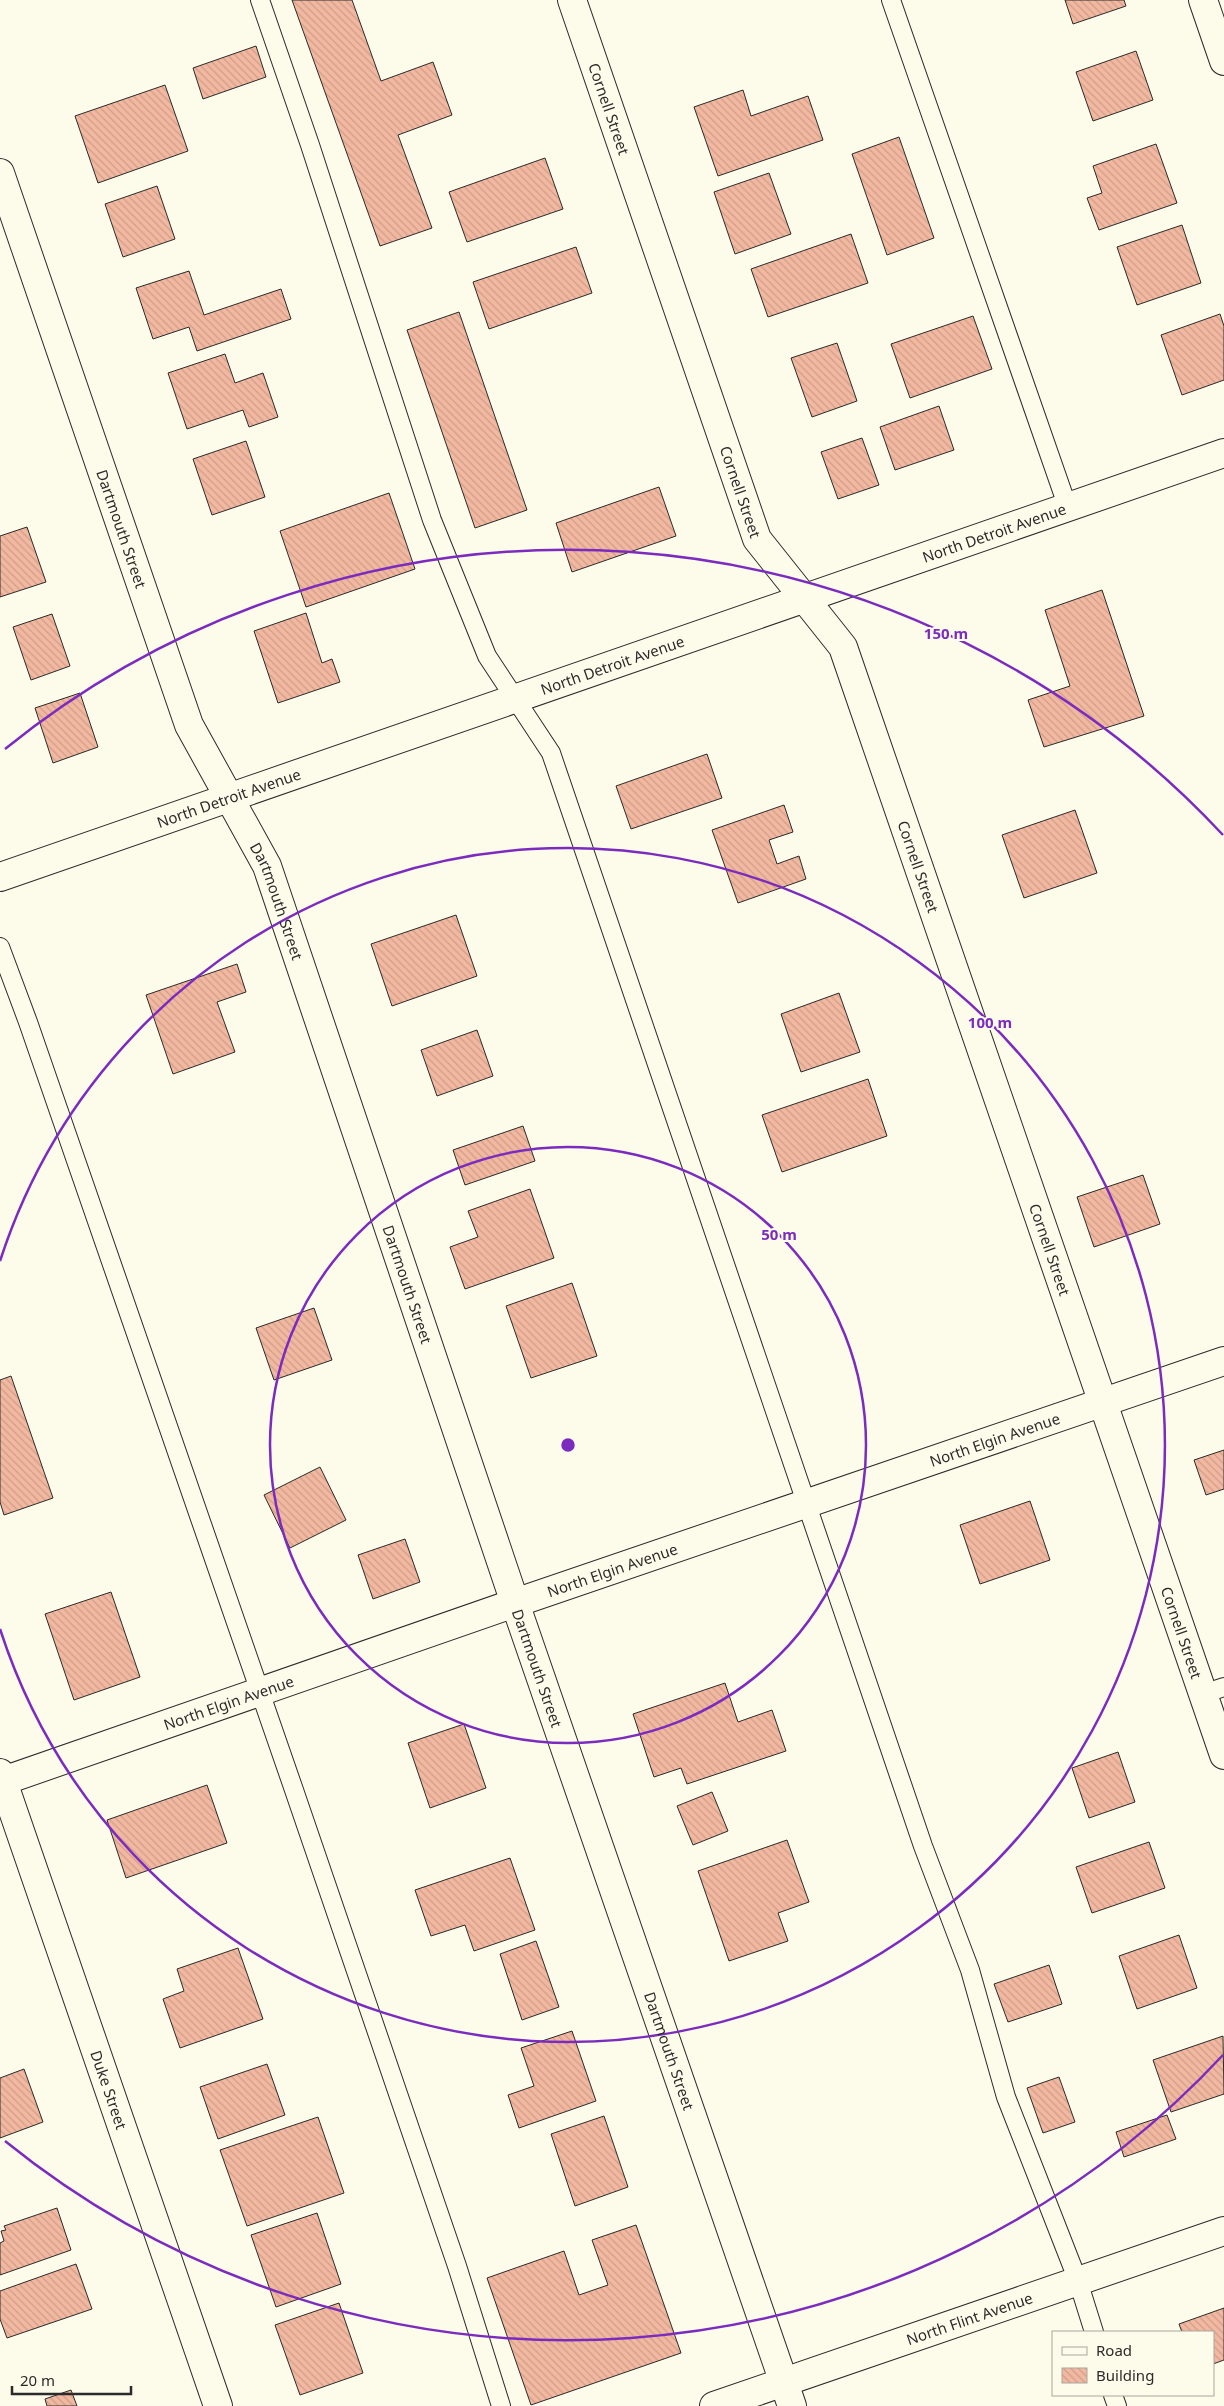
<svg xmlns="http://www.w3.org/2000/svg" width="1224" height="2406" viewBox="0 0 1224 2406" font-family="'Noto Sans',sans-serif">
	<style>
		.building { fill: url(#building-back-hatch); stroke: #2b2b2b }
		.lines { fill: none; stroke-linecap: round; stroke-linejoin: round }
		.service-casing { stroke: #2b2b2b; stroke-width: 20 }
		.minor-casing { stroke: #2b2b2b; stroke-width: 30 }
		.tertiary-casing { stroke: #2b2b2b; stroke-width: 30 }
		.service { stroke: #fdfbea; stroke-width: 18 }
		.minor { stroke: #fdfbea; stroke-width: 28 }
		.tertiary { stroke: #fdfbea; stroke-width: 28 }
		.ring { fill: none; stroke: #7b2cbf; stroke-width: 2.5 }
		.labels { text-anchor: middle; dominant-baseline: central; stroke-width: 4; stroke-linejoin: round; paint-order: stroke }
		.street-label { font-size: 15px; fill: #2b2b2b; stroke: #fdfbea }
		.centre { fill: #7b2cbf; stroke: #fdfbea; stroke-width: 2.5 }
		.ring-label { font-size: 15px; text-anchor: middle; font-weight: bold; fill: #7b2cbf; stroke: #fdfbea; stroke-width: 4; stroke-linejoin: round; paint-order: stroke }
	</style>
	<defs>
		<pattern id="building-back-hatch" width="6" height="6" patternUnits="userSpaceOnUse" patternTransform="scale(1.25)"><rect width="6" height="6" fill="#f2b8a0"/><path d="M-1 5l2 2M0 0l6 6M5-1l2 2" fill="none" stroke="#d09e8a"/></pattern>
	</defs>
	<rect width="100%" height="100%" fill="#fdfbea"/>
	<g class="building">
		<polygon points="292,0 352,0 381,81 433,62 452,115 398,135 432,228 380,246"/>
		<polygon points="1065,0 1124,0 1126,6 1073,24"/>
		<polygon points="256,46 266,77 203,99 193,68"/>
		<polygon points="1136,51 1153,100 1093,121 1076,72"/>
		<polygon points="165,85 188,151 98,183 75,116"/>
		<polygon points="743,90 751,116 808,96 823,140 718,176 694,107"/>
		<polygon points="899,137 934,238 887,255 852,154"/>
		<polygon points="1156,144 1177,203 1099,230 1087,198 1102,193 1093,166"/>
		<polygon points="545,158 563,209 467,242 449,192"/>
		<polygon points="769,173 791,234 735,254 714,192"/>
		<polygon points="157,186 175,239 123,257 105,204"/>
		<polygon points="1182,225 1201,283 1137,305 1117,247"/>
		<polygon points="851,234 868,283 768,317 751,269"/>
		<polygon points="576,247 592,293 489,329 473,282"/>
		<polygon points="189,271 204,315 281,289 291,319 197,351 189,327 153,339 136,288"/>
		<polygon points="459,312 527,510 475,528 407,330"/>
		<polygon points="1220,314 1224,326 1224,380 1182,395 1161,335"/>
		<polygon points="973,316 992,369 910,398 891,344"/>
		<polygon points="837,343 857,401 812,417 791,358"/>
		<polygon points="225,354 235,383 263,373 278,417 249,427 243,410 187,429 168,373"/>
		<polygon points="939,406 954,450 895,470 880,427"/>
		<polygon points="862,438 879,485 838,499 821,452"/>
		<polygon points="246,441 265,497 212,515 193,459"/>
		<polygon points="659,487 676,536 572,572 556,523"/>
		<polygon points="389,493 415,569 306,607 280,531"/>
		<polygon points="27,527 46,582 0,597 0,536"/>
		<polygon points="1102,590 1144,716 1044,747 1028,700 1070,686 1045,610"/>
		<polygon points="306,613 322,663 332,659 340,682 278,703 254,631"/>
		<polygon points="52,614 70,666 31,680 13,627"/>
		<polygon points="80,693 98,747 53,763 35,708"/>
		<polygon points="707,754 722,798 631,829 616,786"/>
		<polygon points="784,805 793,832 769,840 777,864 799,856 806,879 738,903 712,830"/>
		<polygon points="1075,810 1097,873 1024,898 1002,835"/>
		<polygon points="456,915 477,976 392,1006 371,944"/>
		<polygon points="237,964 246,992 217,1002 235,1052 173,1074 146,995"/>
		<polygon points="839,993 860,1052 801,1072 781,1014"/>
		<polygon points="477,1030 493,1076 437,1096 421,1050"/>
		<polygon points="868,1079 887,1136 782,1172 762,1115"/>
		<polygon points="523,1126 535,1161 465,1185 453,1150"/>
		<polygon points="1143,1175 1160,1224 1094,1247 1077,1197"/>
		<polygon points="530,1189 554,1258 465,1289 450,1247 478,1237 468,1211"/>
		<polygon points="572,1283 597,1356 531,1378 506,1306"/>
		<polygon points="314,1308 332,1360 274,1380 256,1328"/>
		<polygon points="11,1376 53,1498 4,1515 0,1502 0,1380"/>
		<polygon points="1224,1450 1224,1489 1206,1495 1194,1460"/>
		<polygon points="320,1467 346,1520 290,1548 264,1495"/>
		<polygon points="1030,1501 1050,1560 980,1584 960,1525"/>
		<polygon points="405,1539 420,1582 373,1599 358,1555"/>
		<polygon points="111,1592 140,1677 74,1700 45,1614"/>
		<polygon points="725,1683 738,1722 772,1710 786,1751 687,1784 681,1768 654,1777 633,1714"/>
		<polygon points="464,1724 486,1788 430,1808 408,1743"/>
		<polygon points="1118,1752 1135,1802 1089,1818 1072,1768"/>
		<polygon points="207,1785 227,1843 126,1878 107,1820"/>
		<polygon points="712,1792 728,1831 693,1845 677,1806"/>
		<polygon points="787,1840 809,1902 778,1913 788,1941 729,1961 698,1871"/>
		<polygon points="1149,1842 1165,1888 1092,1913 1076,1867"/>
		<polygon points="510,1858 535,1930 474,1951 465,1925 431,1936 415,1890"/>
		<polygon points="1179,1935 1197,1988 1137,2009 1119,1956"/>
		<polygon points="536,1941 559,2007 522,2020 500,1954"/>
		<polygon points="238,1948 263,2019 180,2048 163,1999 184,1991 177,1969"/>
		<polygon points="1049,1965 1062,2004 1008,2022 994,1984"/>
		<polygon points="572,2031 596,2101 519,2128 508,2095 534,2086 521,2048"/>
		<polygon points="1223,2036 1224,2094 1171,2112 1153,2060"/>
		<polygon points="267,2064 285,2115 218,2139 200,2087"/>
		<polygon points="24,2069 43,2122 0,2138 0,2078"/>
		<polygon points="1059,2077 1075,2122 1043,2133 1027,2088"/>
		<polygon points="1167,2115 1176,2139 1124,2157 1116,2132"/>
		<polygon points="604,2116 628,2187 575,2206 551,2134"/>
		<polygon points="318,2117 344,2193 247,2226 220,2150"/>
		<polygon points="57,2208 71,2250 0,2275 0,2243 4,2241 1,2231 6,2230 4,2226"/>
		<polygon points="317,2213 341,2284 276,2307 251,2235"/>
		<polygon points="636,2225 681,2353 531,2405 487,2278 564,2251 579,2295 608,2285 592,2240"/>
		<polygon points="76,2264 92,2309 7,2338 0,2319 0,2291"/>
		<polygon points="339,2303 363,2373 300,2395 275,2325"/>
		<polygon points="1224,2308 1224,2360 1213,2364 1213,2332 1182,2332 1179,2324"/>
		<polygon points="71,2390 77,2406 47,2406 45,2399"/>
	</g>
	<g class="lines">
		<g class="service-casing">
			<g id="service">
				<polyline points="260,0 310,145 432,520 487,656 551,753 923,1846 970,1970 1006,2097 1078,2281 1094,2332"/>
				<polyline points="891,0 1068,508"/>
				<polyline points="0,947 28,1022 294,1790 457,2266 501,2406"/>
				<polyline points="1203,1694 1224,1687"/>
				<polyline points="1113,2395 1117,2406"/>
			</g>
		</g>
		<g class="minor-casing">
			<g id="minor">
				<path id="s1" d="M 572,0 L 757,539 L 843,647 L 1224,1755"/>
				<polyline points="1203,0 1224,61"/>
				<path id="s2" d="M 0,173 L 189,725 L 267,866 L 515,1603 L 792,2406"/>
				<path id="s3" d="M 0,1773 L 218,2406"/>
				<path id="s4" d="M 0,1782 L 515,1603 L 1224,1361"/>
			</g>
		</g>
		<g class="tertiary-casing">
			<g id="tertiary">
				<path id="s5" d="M 0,877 L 1224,453"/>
				<path id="s6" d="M 714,2406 L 1224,2231"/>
			</g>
		</g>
		<use href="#service" class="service"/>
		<use href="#minor" class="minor"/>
		<use href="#tertiary" class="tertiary"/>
	</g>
	<g class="ring">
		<circle cx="568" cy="1445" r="298"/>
		<path d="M0 1261A597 597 0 1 1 0 1629"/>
		<path d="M1223 2055A895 895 0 0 1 5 2141M5 749A895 895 0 0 1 1223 835"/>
	</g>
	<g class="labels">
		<g class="street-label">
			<text stroke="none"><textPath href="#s1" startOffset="115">Cornell Street</textPath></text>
			<text stroke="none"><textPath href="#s1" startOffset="520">Cornell Street</textPath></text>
			<text stroke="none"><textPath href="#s2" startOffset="376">Dartmouth Street</textPath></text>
			<text stroke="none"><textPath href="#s5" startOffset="1052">North Detroit Avenue</textPath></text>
			<text stroke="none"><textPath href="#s5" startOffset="648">North Detroit Avenue</textPath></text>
			<text stroke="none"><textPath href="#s5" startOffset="242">North Detroit Avenue</textPath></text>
			<text stroke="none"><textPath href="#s1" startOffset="940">Cornell Street</textPath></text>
			<text stroke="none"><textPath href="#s2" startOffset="781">Dartmouth Street</textPath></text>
			<text stroke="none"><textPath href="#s1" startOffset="1345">Cornell Street</textPath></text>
			<text stroke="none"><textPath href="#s2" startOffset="1186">Dartmouth Street</textPath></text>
			<text stroke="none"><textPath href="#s4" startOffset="1052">North Elgin Avenue</textPath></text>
			<text stroke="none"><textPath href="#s4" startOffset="648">North Elgin Avenue</textPath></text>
			<text stroke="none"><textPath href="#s1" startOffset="1750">Cornell Street</textPath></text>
			<text stroke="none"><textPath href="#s2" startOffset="1591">Dartmouth Street</textPath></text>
			<text stroke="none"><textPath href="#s4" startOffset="242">North Elgin Avenue</textPath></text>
			<text stroke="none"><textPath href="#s2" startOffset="1996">Dartmouth Street</textPath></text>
			<text stroke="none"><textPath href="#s3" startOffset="335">Duke Street</textPath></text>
			<text stroke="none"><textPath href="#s6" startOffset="270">North Flint Avenue</textPath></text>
		</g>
	</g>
	<circle cx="568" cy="1445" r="8" class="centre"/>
	<g class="ring-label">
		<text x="946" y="639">150 m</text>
		<text x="990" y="1028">100 m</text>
		<text x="779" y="1240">50 m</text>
	</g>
	<rect x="1052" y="2331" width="162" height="65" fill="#fdfbea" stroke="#a9a89e"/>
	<rect x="1062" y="2347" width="25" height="8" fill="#fdfbea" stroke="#a9a89e"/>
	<text x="1096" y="2356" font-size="15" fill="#2b2b2b">Road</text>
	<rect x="1062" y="2368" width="25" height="15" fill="url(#building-back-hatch)" stroke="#a9a89e"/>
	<text x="1096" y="2381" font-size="15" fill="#2b2b2b">Building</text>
	<path d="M12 2386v8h119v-8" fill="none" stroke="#2b2b2b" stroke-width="2.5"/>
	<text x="20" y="2386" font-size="15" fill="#2b2b2b" stroke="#fdfbea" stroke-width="4" paint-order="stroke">20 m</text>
</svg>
